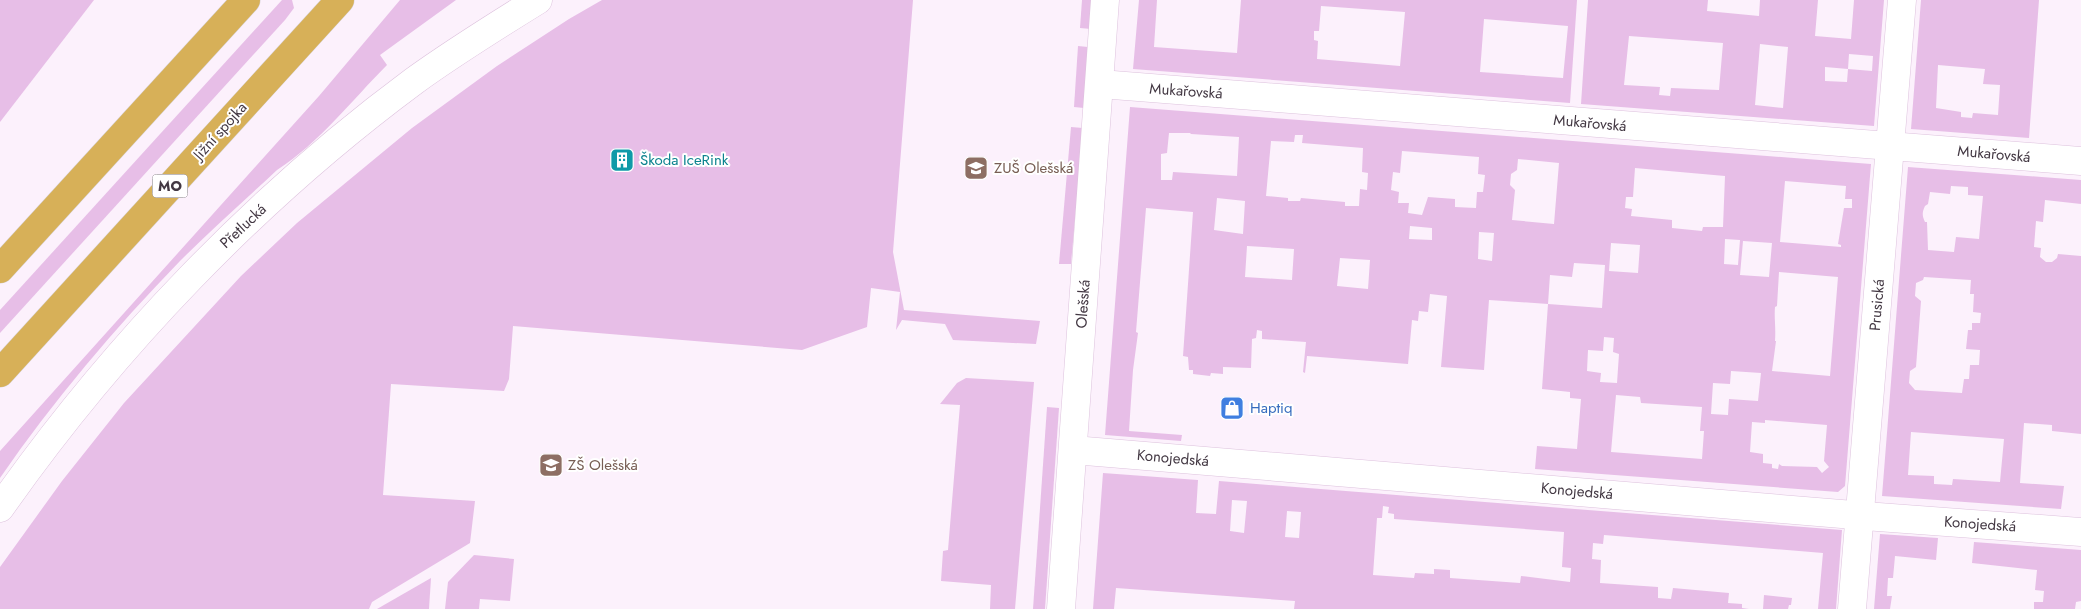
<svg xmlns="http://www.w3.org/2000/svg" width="2081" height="609" viewBox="0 0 2081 609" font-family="Jost,sans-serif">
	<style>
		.green { fill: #e7bee7; fill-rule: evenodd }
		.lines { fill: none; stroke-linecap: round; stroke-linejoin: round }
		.minor-casing { stroke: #ddc2dd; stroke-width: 29 }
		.tertiary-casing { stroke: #ddc2dd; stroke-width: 29 }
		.trunk-casing { stroke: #d6d3d6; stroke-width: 29 }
		.minor { stroke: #fff; stroke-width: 28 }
		.tertiary { stroke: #fff; stroke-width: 28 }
		.trunk { stroke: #d7b058; stroke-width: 28 }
		.labels { text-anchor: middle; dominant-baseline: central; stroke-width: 4; stroke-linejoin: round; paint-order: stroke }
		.shield { fill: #fff; stroke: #7b747b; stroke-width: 1 }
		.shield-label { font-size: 14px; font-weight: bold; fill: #433843 }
		.street-label { font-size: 15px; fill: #433843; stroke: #fff }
		.culture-label { font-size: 15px; fill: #0d838f; stroke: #fff; text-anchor: start }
		.education-label { font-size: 15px; fill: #785e54; stroke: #fff; text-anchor: start }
		.shop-label { font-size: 15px; fill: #366cbe; stroke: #fff; text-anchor: start }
	</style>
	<rect width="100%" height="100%" fill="#fcf1fc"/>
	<g class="green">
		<polygon points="0,0 94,0 0,122"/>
		<polygon points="282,0 292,0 294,8 285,20 0,333 0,310"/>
		<path d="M 400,0 L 456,0 L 380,55 L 387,65 C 352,100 319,143 277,170 C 245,200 211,230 180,261 C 115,328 53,401 0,478 L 0,451 L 319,96 Z"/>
		<polygon points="602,0 913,0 893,252 904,310 1040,321 1036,344 953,340 945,324 902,320 896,330 900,292 871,288 867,327 802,350 513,326 509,379 504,391 391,384 383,495 475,501 470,543 372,602 369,609 0,609 0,567 62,481 124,403 241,276 297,223 412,128 497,66 569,19"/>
		<polygon points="1082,0 1093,0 1091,29 1080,28"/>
		<path d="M 1139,0 L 1157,0 L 1154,47 L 1237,53 L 1241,0 L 1577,0 L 1570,103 L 1133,69 ZM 1321,6 L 1405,12 L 1400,66 L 1317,59 L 1318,41 L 1314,40 L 1314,31 L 1319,31 ZM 1484,19 L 1568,26 L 1563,78 L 1480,72 Z"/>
		<path d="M 1588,0 L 1708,0 L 1707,11 L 1759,16 L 1760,0 L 1818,0 L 1815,36 L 1851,39 L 1854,0 L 1884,0 L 1874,126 L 1581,104 ZM 1629,36 L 1723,43 L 1719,90 L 1671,88 L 1670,96 L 1659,95 L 1660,87 L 1624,85 ZM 1760,44 L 1788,47 L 1783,108 L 1755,105 ZM 1849,54 L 1873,56 L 1872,71 L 1848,69 ZM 1825,67 L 1848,69 L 1847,82 L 1825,81 Z"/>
		<path d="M 1921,0 L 2039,0 L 2029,138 L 1911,129 ZM 1938,65 L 1985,69 L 1983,84 L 2000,85 L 1998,115 L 1973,113 L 1972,118 L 1961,117 L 1961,112 L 1936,108 Z"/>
		<polygon points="1078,46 1088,47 1084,108 1074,107"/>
		<path d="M 1130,107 L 1871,164 L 1845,486 L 1838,492 L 1535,469 L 1537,446 L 1577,449 L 1581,399 L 1570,398 L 1570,392 L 1542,389 L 1548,304 L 1489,300 L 1484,370 L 1441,367 L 1447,296 L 1430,294 L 1428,312 L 1419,311 L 1418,321 L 1412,320 L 1408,364 L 1307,356 L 1305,373 L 1303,372 L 1306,342 L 1262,339 L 1262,331 L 1257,330 L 1256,338 L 1252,339 L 1251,368 L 1223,367 L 1223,374 L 1211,373 L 1210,376 L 1193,374 L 1193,370 L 1189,370 L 1188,357 L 1183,356 L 1193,212 L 1146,208 L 1136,332 L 1138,333 L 1133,370 L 1129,431 L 1182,435 L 1181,441 L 1105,435 ZM 1169,133 L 1190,133 L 1191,134 L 1239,137 L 1237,176 L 1173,172 L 1172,180 L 1161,180 L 1161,154 L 1167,153 ZM 1295,135 L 1303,135 L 1302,143 L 1363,148 L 1362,172 L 1368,173 L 1367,190 L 1360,189 L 1359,206 L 1345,206 L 1345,202 L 1301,198 L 1300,201 L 1288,201 L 1288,198 L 1266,196 L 1271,141 L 1294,142 ZM 1402,151 L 1479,157 L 1478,174 L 1485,175 L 1483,192 L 1477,192 L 1476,208 L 1455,207 L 1455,199 L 1428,197 L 1422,215 L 1408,213 L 1409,203 L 1398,203 L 1399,192 L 1391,190 L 1393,172 L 1400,173 ZM 1518,159 L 1559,163 L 1554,224 L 1512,220 L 1515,190 L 1510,185 L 1511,174 L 1517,170 ZM 1635,168 L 1725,176 L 1723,227 L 1703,227 L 1702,231 L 1672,228 L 1672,220 L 1631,216 L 1632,209 L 1625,208 L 1626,197 L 1633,197 ZM 1785,181 L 1846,186 L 1845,199 L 1852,199 L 1852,208 L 1844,208 L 1838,244 L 1841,245 L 1841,247 L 1780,242 ZM 1217,198 L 1245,201 L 1243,234 L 1214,230 ZM 1410,226 L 1432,228 L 1432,240 L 1409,239 ZM 1479,232 L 1494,233 L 1492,261 L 1478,259 ZM 1725,239 L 1740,240 L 1738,265 L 1724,264 ZM 1743,241 L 1772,243 L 1769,277 L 1740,275 ZM 1611,243 L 1640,245 L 1638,273 L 1609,271 ZM 1247,246 L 1294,249 L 1292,280 L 1245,277 ZM 1340,258 L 1370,260 L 1368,289 L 1337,286 ZM 1574,263 L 1605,265 L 1602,308 L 1548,304 L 1550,275 L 1572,277 ZM 1779,272 L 1838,277 L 1830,376 L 1772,371 L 1776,341 L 1775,341 C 1776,327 1774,318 1775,307 L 1777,306 ZM 1604,337 L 1614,338 L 1613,352 L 1619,354 L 1617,383 L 1600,382 L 1601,373 L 1587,371 L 1588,350 L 1603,351 ZM 1731,371 L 1761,373 L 1758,401 L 1729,399 L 1728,415 L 1711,414 L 1713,383 L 1730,384 ZM 1616,395 L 1640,397 L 1641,403 L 1702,407 L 1700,431 L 1704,431 L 1702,459 L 1611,452 ZM 1765,420 L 1827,425 L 1824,461 L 1829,467 L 1822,473 L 1817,467 L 1782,466 L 1779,464 L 1778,469 L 1772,468 L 1772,464 L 1763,463 L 1763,454 L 1750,452 L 1752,422 L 1765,423 Z"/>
		<polygon points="1071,127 1083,128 1071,264 1059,264"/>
		<path d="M 1908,167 L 2081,180 L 2081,204 L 2045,200 L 2043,222 L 2036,221 L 2034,247 L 2041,248 L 2040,257 L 2046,262 L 2052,262 L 2057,258 L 2058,254 L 2081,256 L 2081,434 L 2052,431 L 2052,425 L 2024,423 L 2020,483 L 2064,486 L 2061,509 L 1882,496 ZM 1951,186 L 1968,187 L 1968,195 L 1983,196 L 1979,239 L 1956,237 L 1954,252 L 1928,250 L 1927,222 L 1925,222 C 1922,216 1922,212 1925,206 L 1928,204 L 1930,192 L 1950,194 ZM 1924,277 L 1971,280 L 1970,294 L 1974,294 L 1973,312 L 1981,313 L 1980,323 L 1972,323 L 1972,330 L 1968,330 L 1966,349 L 1980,350 L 1979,365 L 1970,365 L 1969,379 L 1964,379 L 1962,393 L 1915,390 L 1909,383 L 1910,371 L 1916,367 L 1921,301 L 1915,296 L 1916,283 L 1923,280 ZM 1911,432 L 2004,439 L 2000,482 L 1953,479 L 1952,485 L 1934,484 L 1934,476 L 1908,475 Z"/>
		<polygon points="966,378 1034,382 1015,609 990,609 991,585 941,581 943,551 948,550 960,405 940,404 957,383"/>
		<polygon points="1047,407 1059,408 1045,609 1033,609"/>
		<path d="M 1103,473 L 1198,480 L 1196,513 L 1216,514 L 1219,481 L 1842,530 L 1836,609 L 1818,609 L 1823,553 L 1604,535 L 1603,544 L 1593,543 L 1592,559 L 1601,560 L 1600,583 L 1658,587 L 1658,598 L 1671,599 L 1673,588 L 1729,593 L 1728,603 L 1742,604 L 1742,608 L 1749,609 L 1294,609 L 1295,601 L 1116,588 L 1114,609 L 1093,609 ZM 1232,500 L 1247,501 L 1244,533 L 1230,531 ZM 1383,506 L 1389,507 L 1388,513 L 1394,514 L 1394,519 L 1564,532 L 1562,567 L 1571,568 L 1570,582 L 1521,576 L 1520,583 L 1450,578 L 1450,570 L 1434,569 L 1434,574 L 1415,573 L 1414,578 L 1373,575 L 1377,518 L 1382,518 ZM 1287,511 L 1301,512 L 1299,538 L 1285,537 Z"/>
		<polygon points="1880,534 1938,538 1936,560 1895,556 1893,578 1888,578 1887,596 1892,596 1890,609 1874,609"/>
		<polygon points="1974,542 2081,550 2081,601 2076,602 2075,609 2034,609 2034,602 2043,602 2044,591 2035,590 2037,570 1972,563"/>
		<polygon points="474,555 514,559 510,601 480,599 479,609 445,609 448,582"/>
		<polygon points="431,578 429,609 377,609"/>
		<polygon points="1764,595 1792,598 1791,605 1789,605 1788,609 1763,609"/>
	</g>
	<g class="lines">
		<g class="minor-casing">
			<g id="minor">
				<polyline points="1100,84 2081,161"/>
				<polyline points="1073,450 1878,517 2081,532"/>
				<polyline points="1061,609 1105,0"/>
				<polyline points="1852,609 1902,0"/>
			</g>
		</g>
		<g class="tertiary-casing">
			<path id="tertiary" d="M 0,508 C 113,347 256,198 414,81 C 454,52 496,26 538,0"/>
		</g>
		<g class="trunk-casing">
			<g id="trunk">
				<polyline points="0,269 246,0"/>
				<polyline points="0,373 340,0"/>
			</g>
		</g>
		<use href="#minor" class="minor"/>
		<use href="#tertiary" class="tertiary"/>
		<use href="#trunk" class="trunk"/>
	</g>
	<defs>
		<g id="building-square" transform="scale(1.25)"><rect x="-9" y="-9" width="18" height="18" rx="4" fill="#0f9aa8" stroke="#fff"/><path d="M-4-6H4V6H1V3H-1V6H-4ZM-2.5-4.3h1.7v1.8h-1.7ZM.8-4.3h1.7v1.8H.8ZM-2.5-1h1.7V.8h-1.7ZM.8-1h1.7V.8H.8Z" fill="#fff"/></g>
		<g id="school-square" transform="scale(1.25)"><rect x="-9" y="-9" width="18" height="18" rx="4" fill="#8d6e63" stroke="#fff"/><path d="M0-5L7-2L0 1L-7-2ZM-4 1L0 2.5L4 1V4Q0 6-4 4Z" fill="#fff"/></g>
		<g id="shop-square" transform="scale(1.25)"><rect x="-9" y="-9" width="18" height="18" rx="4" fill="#3f7fe0" stroke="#fff"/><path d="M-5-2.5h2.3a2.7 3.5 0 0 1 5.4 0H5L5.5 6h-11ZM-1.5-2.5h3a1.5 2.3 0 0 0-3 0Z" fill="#fff"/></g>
	</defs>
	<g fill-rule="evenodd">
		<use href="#building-square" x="622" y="160"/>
		<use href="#school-square" x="976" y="168"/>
		<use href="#shop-square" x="1232" y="408"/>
		<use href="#school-square" x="551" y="465"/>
	</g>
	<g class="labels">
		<rect class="shield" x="152.5" y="174.5" width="35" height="23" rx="4"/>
		<g class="shield-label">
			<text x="170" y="186">MO</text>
		</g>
		<g class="street-label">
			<text transform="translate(1186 91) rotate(4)">Mukařovská</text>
			<text transform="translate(1590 123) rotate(5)">Mukařovská</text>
			<text transform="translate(220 131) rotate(-48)">Jižní spojka</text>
			<text transform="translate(1994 154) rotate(5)">Mukařovská</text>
			<text transform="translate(243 226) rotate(-43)">Přetlucká</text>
			<text transform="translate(1083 304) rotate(-86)">Olešská</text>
			<text transform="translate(1877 305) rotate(-85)">Prusická</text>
			<text transform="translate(1173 458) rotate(5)">Konojedská</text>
			<text transform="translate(1577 491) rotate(5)">Konojedská</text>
			<text transform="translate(1980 524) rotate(4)">Konojedská</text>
		</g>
		<g class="culture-label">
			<text x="640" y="160">Škoda IceRink</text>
		</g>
		<g class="education-label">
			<text x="994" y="168">ZUŠ Olešská</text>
			<text x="568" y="465">ZŠ Olešská</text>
		</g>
		<g class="shop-label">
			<text x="1250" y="408">Haptiq</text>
		</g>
	</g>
</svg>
